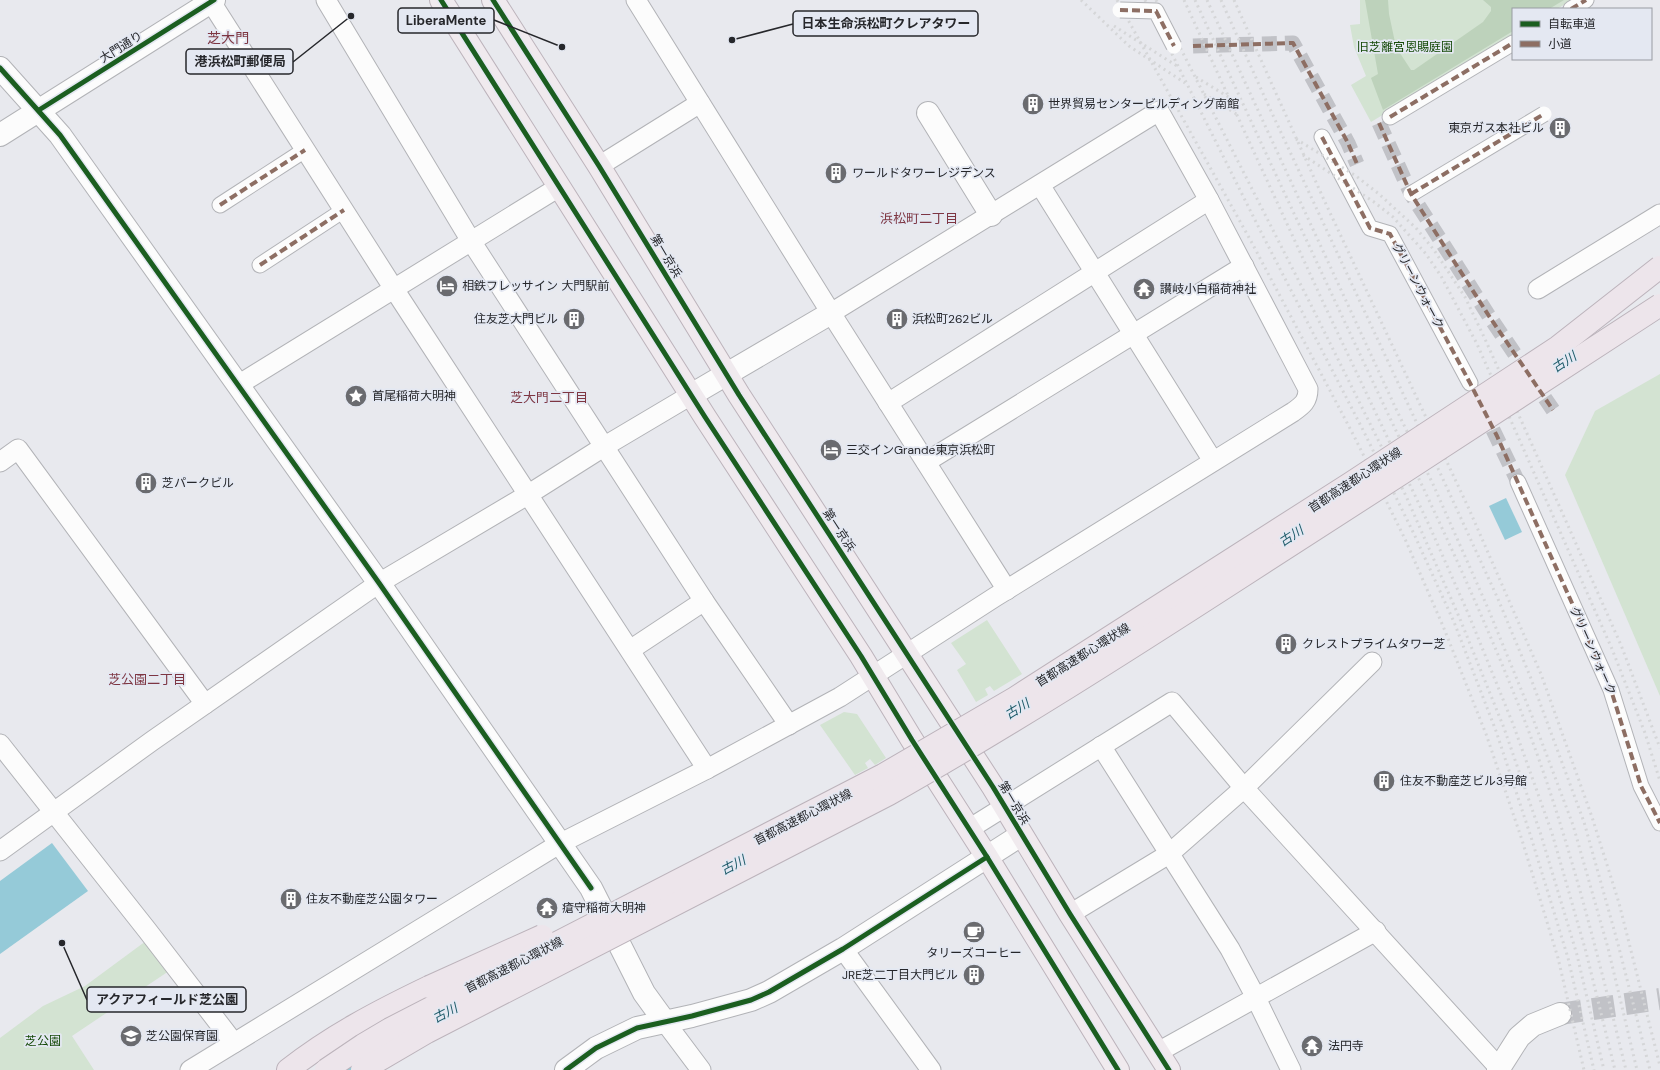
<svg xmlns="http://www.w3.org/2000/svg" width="1660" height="1070" viewBox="0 0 1660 1070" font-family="'DM Sans','Noto Sans JP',sans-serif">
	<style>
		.green { fill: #d3e3d2 }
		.forest { fill: #bdd2bb }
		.water { fill: #95cad8 }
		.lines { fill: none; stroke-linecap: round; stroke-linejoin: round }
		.river { stroke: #95cad8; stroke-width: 30 }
		.pedestrian-tunnel { stroke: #c1c2c7; stroke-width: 15; stroke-dasharray: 15 8; stroke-linecap: butt }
		.tertiary-tunnel { stroke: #c1c2c7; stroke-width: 22; stroke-dasharray: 22 11; stroke-linecap: butt }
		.pedestrian-casing { stroke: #b2b3b7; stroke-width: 17 }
		.minor-casing { stroke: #b2b3b7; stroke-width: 21 }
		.tertiary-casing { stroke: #b2b3b7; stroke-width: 24 }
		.trunk-casing { stroke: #bcb3bb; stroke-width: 24 }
		.motorway-casing { stroke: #bcb3bb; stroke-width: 24 }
		.pedestrian { stroke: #fcfcfc; stroke-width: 15 }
		.minor { stroke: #fcfcfc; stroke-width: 19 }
		.tertiary { stroke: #fcfcfc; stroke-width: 22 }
		.trunk { stroke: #f0eaee; stroke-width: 22 }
		.motorway { stroke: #ede5eb; stroke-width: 22 }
		.rail { stroke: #d5d6d8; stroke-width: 3; stroke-dasharray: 2 4; stroke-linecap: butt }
		.pedestrian-bridge-casing { stroke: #b2b3b7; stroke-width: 17; stroke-linecap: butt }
		.motorway-bridge-casing { stroke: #bcb3bb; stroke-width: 24; stroke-linecap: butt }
		.pedestrian-bridge { stroke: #fcfcfc; stroke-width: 15 }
		.motorway-bridge { stroke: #ede5eb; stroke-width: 22 }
		.quiet { stroke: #8d6e63; stroke-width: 4; stroke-dasharray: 8 4; stroke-linecap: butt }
		.cycleway-casing { stroke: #e4e8f2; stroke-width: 8 }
		.cycleway { stroke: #1b5e20; stroke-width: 5 }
		.labels { text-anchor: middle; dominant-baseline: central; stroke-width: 3.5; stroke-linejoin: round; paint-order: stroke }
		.street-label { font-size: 12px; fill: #26272b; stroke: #e4e8f2 }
		.park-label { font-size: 12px; fill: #144907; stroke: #e4e8f2 }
		.poi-label { font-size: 12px; fill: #26272b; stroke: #e4e8f2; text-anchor: start }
		.neighbourhood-label { font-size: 13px; fill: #7e3642; stroke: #e4e8f2 }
		.water-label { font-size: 13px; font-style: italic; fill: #1d5a69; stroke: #e4e8f2 }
		.quarter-label { font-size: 14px; fill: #7e3642; stroke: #e4e8f2 }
		.leader { fill: none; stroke: #26272b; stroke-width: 1.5 }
		.callout-dot { fill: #26272b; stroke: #e4e8f2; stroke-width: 1.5 }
		.callout { fill: #e4e8f2; stroke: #26272b; stroke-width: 1.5 }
		.callout-label { font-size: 13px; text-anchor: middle; font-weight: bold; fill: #26272b }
	</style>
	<rect width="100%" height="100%" fill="#e8e9ee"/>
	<g class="green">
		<polygon points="1360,0 1572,0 1557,9 1513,9 1513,36 1371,122 1351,85 1366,76 1354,47 1350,25 1360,24"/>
		<polygon points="1660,374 1660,696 1565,475 1595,411"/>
		<polygon points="987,620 1022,674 994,691 990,686 985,689 988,695 976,702 957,670 966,664 951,643"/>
		<polygon points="844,712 857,714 886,758 875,765 870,759 865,763 868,768 855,775 820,725"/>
		<polygon points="146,941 169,971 72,1036 94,1070 0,1070 0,1038 43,1006 85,986"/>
	</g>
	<polygon class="forest" points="1365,0 1388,0 1389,14 1396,47 1411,70 1414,70 1483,22 1491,11 1491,7 1483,0 1564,0 1549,9 1513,9 1513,31 1383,110 1371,78 1378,74"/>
	<g class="water">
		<polygon points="1506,498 1522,532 1505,540 1489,506"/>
		<polygon points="52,843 88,891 0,954 0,881"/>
	</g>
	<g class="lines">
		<polyline class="river" points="347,1070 387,1046"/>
		<g class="pedestrian-tunnel">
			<polyline points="1193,46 1293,43 1348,143 1357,164"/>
			<polyline points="1379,123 1411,194 1489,316 1553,410"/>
			<polyline points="1483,409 1518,482"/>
		</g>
		<polyline class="tertiary-tunnel" points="1560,1014 1660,999"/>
		<g class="pedestrian-casing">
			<g id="pedestrian">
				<polyline points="1571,9 1586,0"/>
				<polyline points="1390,117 1513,43"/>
				<polyline points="1322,137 1370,228 1390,234 1470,383"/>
				<polyline points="220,205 305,150"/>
				<polyline points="260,265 344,210"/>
				<polyline points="1518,482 1611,690 1641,786 1660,823"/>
			</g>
		</g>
		<g class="minor-casing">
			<g id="minor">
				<polyline points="326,0 471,241 704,601 789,725"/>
				<polyline points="636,0 831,313 1007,590"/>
				<polyline points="211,2 394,289 707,769"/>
				<polyline points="599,166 700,103"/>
				<polyline points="1040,185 1213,461"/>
				<polyline points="1538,289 1660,214"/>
				<polyline points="238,385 559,187"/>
				<polyline points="888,403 1209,200"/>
				<polyline points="0,462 18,449 205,704"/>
				<polyline points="926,462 1244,266"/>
				<polyline points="630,650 704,601"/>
				<polyline points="0,744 147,930 234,1043"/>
				<polyline points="1101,746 1230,949 1253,992 1291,1070"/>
				<polyline points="969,829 1172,702 1244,788 1501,1070"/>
				<polyline points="0,851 152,741 379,583 529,494 605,446 691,395"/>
				<polyline points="1070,914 1169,854 1244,788 1372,662"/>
				<polyline points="843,949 931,1070"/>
				<polyline points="665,1022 701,1070"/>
				<polyline points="1158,1052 1376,931"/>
				<path d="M 190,1070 L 559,844 L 707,769 L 840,697 L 995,597 L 1293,412 C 1303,405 1308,401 1308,389 L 1209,200 L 1159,111 L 831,313"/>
			</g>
		</g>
		<g class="tertiary-casing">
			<g id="tertiary">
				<polyline points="0,68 60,135 379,583 591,888 644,993 665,1022"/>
				<polyline points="928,113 991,215"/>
				<polyline points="0,135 214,0"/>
				<polyline points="691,395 831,313"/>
				<polyline points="566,1070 596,1048 637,1028 692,1016 751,1000 769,992 843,949 1021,835"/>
				<polyline points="1498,1070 1519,1037 1533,1025 1560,1014"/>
			</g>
		</g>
		<g class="trunk-casing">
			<g id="trunk">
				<polyline points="441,0 705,417 861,656 912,740 987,857 1118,1070"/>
				<polyline points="493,0 599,166 739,395 993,787 1070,914 1169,1070"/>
			</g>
		</g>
		<g class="motorway-casing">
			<path id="motorway" d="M 288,1070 C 331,1036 379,1011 429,987"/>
		</g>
		<use href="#pedestrian" class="pedestrian"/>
		<use href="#minor" class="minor"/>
		<use href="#tertiary" class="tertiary"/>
		<use href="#trunk" class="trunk"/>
		<use href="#motorway" class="motorway"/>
		<g class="rail">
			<polyline points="1081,0 1129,46 1185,83"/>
			<polyline points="1117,0 1252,243 1354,436 1405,539 1443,626 1486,734 1522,840 1558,958 1584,1070"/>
			<polyline points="1145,0 1261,232 1363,430 1414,534 1454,622 1496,731 1531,837 1568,958 1594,1070"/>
			<polyline points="1156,0 1311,305 1406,496 1460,619 1504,728 1541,835 1577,955 1604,1070"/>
			<polyline points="1184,0 1323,302 1429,525 1468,613 1513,724 1552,833 1586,952 1615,1070"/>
			<path d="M 1195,0 C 1259,139 1324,278 1389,416 C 1437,516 1484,616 1524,719 C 1568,833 1597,952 1626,1070"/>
			<polyline points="1207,0 1397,411 1432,482 1487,606 1532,716 1573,825 1608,948 1637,1070"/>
			<polyline points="1221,0 1270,109 1442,477 1498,599 1530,676 1584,822 1618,944 1650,1070"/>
			<polyline points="1234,0 1325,202 1469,509 1541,674 1592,817 1619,903 1660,1066"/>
			<polyline points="1114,26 1177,66"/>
			<polyline points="1196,77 1230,98"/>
			<polyline points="1204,94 1238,115"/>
			<polyline points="1296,139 1356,176 1379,194 1416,228 1434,250 1465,297 1485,339 1621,645 1660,748"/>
			<polyline points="1303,155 1374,202 1393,217 1426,254 1441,276 1477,344 1612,649 1645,733 1660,781"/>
		</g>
		<g class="pedestrian-bridge-casing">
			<g id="pedestrian-bridge">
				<polyline points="1120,10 1156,11 1174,46"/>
				<polyline points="1411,194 1544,114"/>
			</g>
		</g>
		<g class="motorway-bridge-casing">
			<g id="motorway-bridge">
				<polyline points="429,987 542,936"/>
				<polyline points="326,1070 363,1045 390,1029 883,775 1015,698 1351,483 1558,347 1660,267"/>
				<path d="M 362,1070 L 427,1032 L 889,794 C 1009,726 1125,652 1241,577 C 1381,487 1521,396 1660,305"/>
			</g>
		</g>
		<use href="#pedestrian-bridge" class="pedestrian-bridge"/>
		<use href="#motorway-bridge" class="motorway-bridge"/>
		<g class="quiet">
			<polyline points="1571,9 1586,0"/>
			<polyline points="1120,10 1156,11 1174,46"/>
			<polyline points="1193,46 1293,43 1348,143 1357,164"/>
			<polyline points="1390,117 1513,43"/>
			<polyline points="1379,123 1411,194 1489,316 1553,410"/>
			<polyline points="1322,137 1370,228 1390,234 1470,383 1497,436 1611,690 1641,786 1660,823"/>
			<polyline points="1411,194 1544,114"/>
			<polyline points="220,205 305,150"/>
			<polyline points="260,265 344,210"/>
		</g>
		<g class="cycleway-casing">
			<g id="cycleway">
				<polyline points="441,0 705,417 861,656 912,740 987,857 1118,1070"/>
				<polyline points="493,0 599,166 739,395 993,787 1070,914 1169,1070"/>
				<polyline points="0,68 60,135 379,583 591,888"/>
				<polyline points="39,110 214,0"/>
				<polyline points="566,1070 596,1048 637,1028 692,1016 751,1000 769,992 843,949 987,857"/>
			</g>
		</g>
		<use href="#cycleway" class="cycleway"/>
	</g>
	<defs>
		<g id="building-disc" transform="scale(1.15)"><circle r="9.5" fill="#6a6b6f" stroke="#e4e8f2"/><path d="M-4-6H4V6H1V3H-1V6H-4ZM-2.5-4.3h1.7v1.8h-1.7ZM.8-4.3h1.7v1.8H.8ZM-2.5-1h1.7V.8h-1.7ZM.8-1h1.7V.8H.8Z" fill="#fff"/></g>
		<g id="hotel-disc" transform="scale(1.15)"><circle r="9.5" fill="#6a6b6f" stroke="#e4e8f2"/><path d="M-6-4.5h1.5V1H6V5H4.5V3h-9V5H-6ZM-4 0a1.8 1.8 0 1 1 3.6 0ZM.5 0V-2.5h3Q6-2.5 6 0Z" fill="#fff"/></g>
		<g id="temple-disc" transform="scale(1.15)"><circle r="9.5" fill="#6a6b6f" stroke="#e4e8f2"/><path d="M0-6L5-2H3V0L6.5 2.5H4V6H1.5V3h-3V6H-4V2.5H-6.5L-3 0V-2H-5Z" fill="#fff"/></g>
		<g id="sight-disc" transform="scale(1.15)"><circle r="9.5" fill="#6a6b6f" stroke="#e4e8f2"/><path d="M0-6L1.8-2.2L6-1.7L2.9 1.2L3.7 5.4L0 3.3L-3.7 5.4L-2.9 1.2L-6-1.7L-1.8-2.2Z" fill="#fff"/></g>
		<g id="cafe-disc" transform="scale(1.15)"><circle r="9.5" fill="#6a6b6f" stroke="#e4e8f2"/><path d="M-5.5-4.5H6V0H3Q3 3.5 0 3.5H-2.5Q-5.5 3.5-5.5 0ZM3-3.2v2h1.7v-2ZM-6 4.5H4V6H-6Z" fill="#fff"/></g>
		<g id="school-disc" transform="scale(1.15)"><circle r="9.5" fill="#6a6b6f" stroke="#e4e8f2"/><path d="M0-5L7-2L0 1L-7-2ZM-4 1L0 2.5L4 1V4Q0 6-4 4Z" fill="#fff"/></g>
	</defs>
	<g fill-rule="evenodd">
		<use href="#building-disc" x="1033" y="104"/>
		<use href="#building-disc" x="1560" y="128"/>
		<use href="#building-disc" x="836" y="173"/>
		<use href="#hotel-disc" x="447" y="286"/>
		<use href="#temple-disc" x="1144" y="289"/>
		<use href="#building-disc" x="574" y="319"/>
		<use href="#building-disc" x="897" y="319"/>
		<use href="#sight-disc" x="356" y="396"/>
		<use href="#hotel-disc" x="831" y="450"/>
		<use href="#building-disc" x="146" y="483"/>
		<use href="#building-disc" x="1286" y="644"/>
		<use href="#building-disc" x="1384" y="781"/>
		<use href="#building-disc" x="291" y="899"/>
		<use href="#temple-disc" x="547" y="908"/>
		<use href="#cafe-disc" x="974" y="932"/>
		<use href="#building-disc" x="974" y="975"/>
		<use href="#school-disc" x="131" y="1036"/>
		<use href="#temple-disc" x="1312" y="1046"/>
	</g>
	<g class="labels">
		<g class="street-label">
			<text transform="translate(121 47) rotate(-32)">大門通り</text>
			<text transform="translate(666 256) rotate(59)">第一京浜</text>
			<text transform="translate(1418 286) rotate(62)">グリーンウォーク</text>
			<text transform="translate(1355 480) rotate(-33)">首都高速都心環状線</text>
			<text transform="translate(839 530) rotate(57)">第一京浜</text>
			<text transform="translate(1593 651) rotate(66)">グリーンウォーク</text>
			<text transform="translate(1083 655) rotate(-32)">首都高速都心環状線</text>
			<text transform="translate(1014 803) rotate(59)">第一京浜</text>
			<text transform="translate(803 817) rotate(-27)">首都高速都心環状線</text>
			<text transform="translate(514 965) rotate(-27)">首都高速都心環状線</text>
		</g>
		<g class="park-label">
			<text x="1405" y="47">旧芝離宮恩賜庭園</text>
			<text x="43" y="1041">芝公園</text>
		</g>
		<g class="poi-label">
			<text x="1048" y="104">世界貿易センタービルディング南館</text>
			<text x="1544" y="128" text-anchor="end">東京ガス本社ビル</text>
			<text x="852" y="173">ワールドタワーレジデンス</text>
			<text x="462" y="286">相鉄フレッサイン 大門駅前</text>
			<text x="1160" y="289">讃岐小白稲荷神社</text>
			<text x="558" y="319" text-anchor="end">住友芝大門ビル</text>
			<text x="912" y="319">浜松町262ビル</text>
			<text x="372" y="396">首尾稲荷大明神</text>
			<text x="846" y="450">三交インGrande東京浜松町</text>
			<text x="162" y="483">芝パークビル</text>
			<text x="1302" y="644">クレストプライムタワー芝</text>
			<text x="1400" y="781">住友不動産芝ビル3号館</text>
			<text x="306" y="899">住友不動産芝公園タワー</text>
			<text x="562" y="908">瘡守稲荷大明神</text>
			<text x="974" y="953" text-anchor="middle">タリーズコーヒー</text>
			<text x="958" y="975" text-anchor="end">JRE芝二丁目大門ビル</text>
			<text x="146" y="1036">芝公園保育園</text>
			<text x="1328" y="1046">法円寺</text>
		</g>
		<g class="neighbourhood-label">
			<text x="919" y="218">浜松町二丁目</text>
			<text x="549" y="397">芝大門二丁目</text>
			<text x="147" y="679">芝公園二丁目</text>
		</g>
		<g class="water-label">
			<text transform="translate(1564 362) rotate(-33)">古川</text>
			<text transform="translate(1291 536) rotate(-33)">古川</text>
			<text transform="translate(1017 709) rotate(-31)">古川</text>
			<text transform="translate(733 865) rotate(-27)">古川</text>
			<text transform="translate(445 1013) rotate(-27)">古川</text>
		</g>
		<g class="quarter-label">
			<text x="228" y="38">芝大門</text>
		</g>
	</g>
	<path class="leader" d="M562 47L494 20M732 40L793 24M351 16L293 62M62 943L87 1000"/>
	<g class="callout-dot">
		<circle cx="562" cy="47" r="4"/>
		<circle cx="732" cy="40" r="4"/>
		<circle cx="351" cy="16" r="4"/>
		<circle cx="62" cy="943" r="4"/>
	</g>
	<g class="callout">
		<rect x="398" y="8" width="96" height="25" rx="4"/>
		<rect x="793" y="11" width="185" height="25" rx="4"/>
		<rect x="186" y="49" width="107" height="25" rx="4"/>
		<rect x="87" y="987" width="159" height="25" rx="4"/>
	</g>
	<g class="callout-label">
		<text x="446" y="25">LiberaMente</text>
		<text x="886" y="28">日本生命浜松町クレアタワー</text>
		<text x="240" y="66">港浜松町郵便局</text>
		<text x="167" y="1004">アクアフィールド芝公園</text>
	</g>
	<rect x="1512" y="8" width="140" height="52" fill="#e4e8f2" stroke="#989ba2"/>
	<rect x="1520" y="21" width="20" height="6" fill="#1b5e20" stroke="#989ba2"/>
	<text x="1548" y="28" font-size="12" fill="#26272b">自転車道</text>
	<rect x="1520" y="41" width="20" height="6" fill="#8d6e63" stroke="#989ba2"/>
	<text x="1548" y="48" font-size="12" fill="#26272b">小道</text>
</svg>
